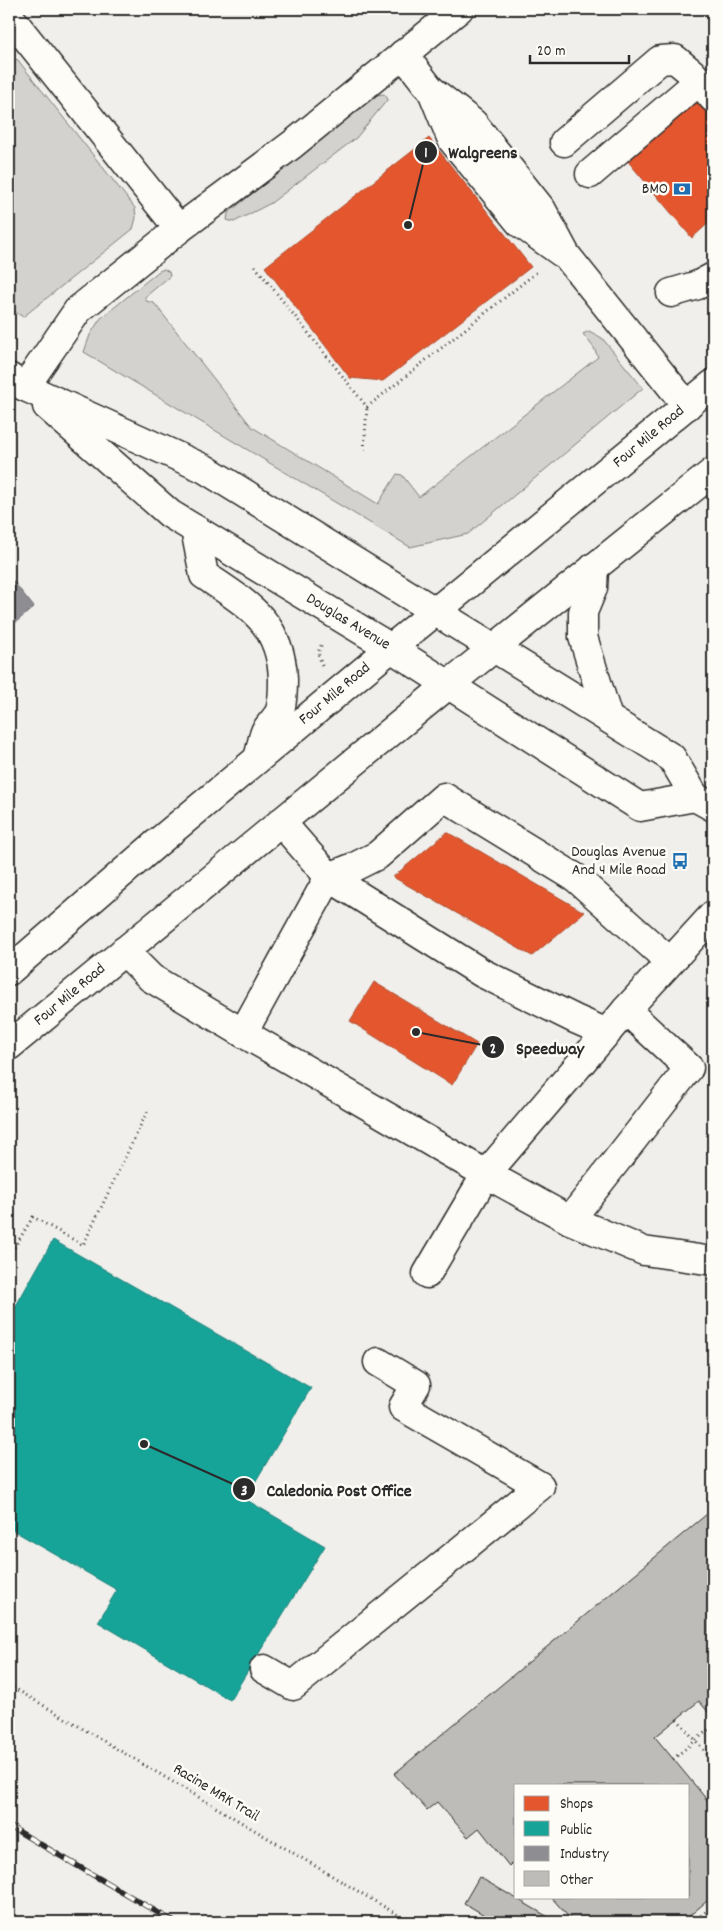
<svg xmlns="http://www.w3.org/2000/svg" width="722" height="1931" viewBox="0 0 722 1931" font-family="Dekko,sans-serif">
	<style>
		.green { fill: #d3d2cf; stroke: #7f7e7d }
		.shops { fill: #e4572e; stroke: #ac4a2d }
		.public { fill: #17a398; stroke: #1d7f77 }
		.industry { fill: #8d8d92; stroke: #707073 }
		.building { fill: #bdbcb8; stroke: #2b2b2b }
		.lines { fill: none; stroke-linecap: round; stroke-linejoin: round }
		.minor-casing { stroke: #2b2b2b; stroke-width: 31 }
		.major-casing { stroke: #2b2b2b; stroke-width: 31 }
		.path { stroke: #2b2b2b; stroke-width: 3; stroke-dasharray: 1 4; stroke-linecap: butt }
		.minor { stroke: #fdfcf7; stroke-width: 28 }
		.major { stroke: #fdfcf7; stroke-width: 28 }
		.rail-casing { stroke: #2b2b2b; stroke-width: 5.5 }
		.rail { stroke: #fdfcf7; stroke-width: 4; stroke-dasharray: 11; stroke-linecap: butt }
		.labels { text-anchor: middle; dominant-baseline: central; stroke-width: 5; stroke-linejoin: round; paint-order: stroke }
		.poi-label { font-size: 16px; fill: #2b2b2b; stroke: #fdfcf7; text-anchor: end }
		.street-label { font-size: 16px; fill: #2b2b2b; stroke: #fdfcf7 }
		.leader { fill: none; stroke: #2b2b2b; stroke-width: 2 }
		.callout-dot { fill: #2b2b2b; stroke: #fdfcf7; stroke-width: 2 }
		.mark-label { font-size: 15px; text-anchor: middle; font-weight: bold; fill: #fff }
		.callout-label { font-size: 18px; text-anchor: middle; font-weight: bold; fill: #2b2b2b; stroke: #fdfcf7; stroke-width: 5; stroke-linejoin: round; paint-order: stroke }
	</style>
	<rect width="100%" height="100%" fill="#f0efeb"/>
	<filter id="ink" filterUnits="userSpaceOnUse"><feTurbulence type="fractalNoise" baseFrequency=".02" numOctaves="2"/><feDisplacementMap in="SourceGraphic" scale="10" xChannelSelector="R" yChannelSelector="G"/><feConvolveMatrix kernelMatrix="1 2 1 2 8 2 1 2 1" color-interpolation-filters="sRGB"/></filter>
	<g filter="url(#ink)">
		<g class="green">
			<polygon points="17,59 135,208 136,218 133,229 23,317 9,308 9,66"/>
			<polygon points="384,94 388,99 356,138 271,203 234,222 227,220 228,213 376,95"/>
			<polygon points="164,269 169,272 170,276 145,297 146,301 154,303 252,427 378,504 397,474 402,475 419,497 598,357 594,348 583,334 589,331 602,338 643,388 468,534 410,547 84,352 90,335 100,319 159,271"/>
		</g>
		<g class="shops">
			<polygon points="697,100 713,119 713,219 692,238 626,159"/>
			<polygon points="429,138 531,267 383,381 350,378 265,267"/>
			<polygon points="447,832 584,912 532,956 393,877"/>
			<polygon points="374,982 477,1044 452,1085 350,1021"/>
		</g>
		<polygon class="public" points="53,1240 311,1388 245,1499 325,1546 230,1700 98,1622 117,1590 9,1528 9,1318"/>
		<polygon class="industry" points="9,576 34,607 9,628"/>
		<g class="building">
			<polygon points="713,1509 713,1718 699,1701 655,1737 713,1807 713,1896 682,1922 573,1922 551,1897 688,1897 688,1785 516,1785 516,1859 509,1866 479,1828 468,1837 437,1802 427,1810 394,1774"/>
			<polygon points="479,1877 557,1922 496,1922 464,1903"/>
		</g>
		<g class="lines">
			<g class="minor-casing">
				<g id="minor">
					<polyline points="9,16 179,229"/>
					<polyline points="403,54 431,90 473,123 542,210 566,255 687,406"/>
					<polyline points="432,91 452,140 520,223 562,253"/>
					<polyline points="564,142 660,60 675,59 692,73 713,98"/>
					<polyline points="590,174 699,81"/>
					<polyline points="671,293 698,285 713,277"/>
					<polyline points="25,387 78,310 179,229 293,144 459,9"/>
					<polyline points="281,822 329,877 482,973 575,1019 607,1033"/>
					<polyline points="124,951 151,978 243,1033 486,1174 570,1220 689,1068 626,1010"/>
					<polyline points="9,971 157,843 391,648"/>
					<polyline points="243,1033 329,877 354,867 378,855 444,797 576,878 658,951 668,963"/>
					<polyline points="9,1046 448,685"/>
					<polyline points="570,1220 644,1251 713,1261"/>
					<polyline points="427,1274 486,1174 626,1010 713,915"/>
					<polyline points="264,1669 293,1686 540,1486 403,1407 416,1385 378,1362"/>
				</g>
			</g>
			<g class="major-casing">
				<g id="major">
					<polyline points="9,377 25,387 205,469 672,758 695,797 713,807"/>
					<polyline points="47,406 170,514 391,648 640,807 695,797"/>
					<path d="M 195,529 L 204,575 C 247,604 281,622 283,679 C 283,689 283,704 279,713 C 275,720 269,725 265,732 C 262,739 261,749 258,758"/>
					<polyline points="594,567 593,588 583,612 583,637 608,718"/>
					<polyline points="391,648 713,384"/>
					<polyline points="448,685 713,472"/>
				</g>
			</g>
			<g class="path">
				<polyline points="255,266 367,407 537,272"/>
				<polyline points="364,450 367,407"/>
				<polyline points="322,665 318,653 322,643"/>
				<polyline points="9,1256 33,1217 83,1245 148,1110"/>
				<polyline points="9,1685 410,1922"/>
				<polyline points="677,1719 713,1761"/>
				<polyline points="673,1759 713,1726"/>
				<polyline points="707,1800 713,1795"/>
				<polyline points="693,1922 713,1906"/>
			</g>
			<use href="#minor" class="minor"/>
			<use href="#major" class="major"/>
			<g class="rail-casing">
				<polyline id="rail" points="9,1826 174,1922"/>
			</g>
			<use href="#rail" class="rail"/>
		</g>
	</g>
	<defs>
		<g id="bank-bare" transform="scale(1.35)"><path d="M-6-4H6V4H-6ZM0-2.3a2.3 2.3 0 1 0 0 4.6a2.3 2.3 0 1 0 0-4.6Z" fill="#1f6fb2" stroke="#fdfcf7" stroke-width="2.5" paint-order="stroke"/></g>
		<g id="bus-bare" transform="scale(1.35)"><path d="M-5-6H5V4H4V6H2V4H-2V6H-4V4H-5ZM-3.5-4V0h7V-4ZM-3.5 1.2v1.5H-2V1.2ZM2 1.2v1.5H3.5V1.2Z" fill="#1f6fb2" stroke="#fdfcf7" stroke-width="2.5" paint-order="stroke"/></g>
	</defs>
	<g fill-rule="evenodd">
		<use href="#bank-bare" x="682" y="189"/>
		<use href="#bus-bare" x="680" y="861"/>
	</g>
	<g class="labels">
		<g class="poi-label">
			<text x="668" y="189">BMO</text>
			<text x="666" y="852">Douglas Avenue<tspan x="666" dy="18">And 4 Mile Road</tspan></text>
		</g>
		<g class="street-label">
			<text transform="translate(649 437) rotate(-40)">Four Mile Road</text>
			<text transform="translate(348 622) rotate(31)">Douglas Avenue</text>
			<text transform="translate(335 694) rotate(-40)">Four Mile Road</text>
			<text transform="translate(70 995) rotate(-40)">Four Mile Road</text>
			<text transform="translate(216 1793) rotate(31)">Racine MRK Trail</text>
		</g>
	</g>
	<path class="leader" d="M408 225L426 152M416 1032L493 1047M144 1444L244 1489"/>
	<g class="callout-dot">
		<circle cx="408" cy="225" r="5"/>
		<circle cx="416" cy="1032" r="5"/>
		<circle cx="144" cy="1444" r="5"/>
		<circle cx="426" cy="152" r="12"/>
		<circle cx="493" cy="1047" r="12"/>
		<circle cx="244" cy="1489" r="12"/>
	</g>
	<g class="mark-label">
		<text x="426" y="157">1</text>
		<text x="493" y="1053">2</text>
		<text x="244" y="1495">3</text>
	</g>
	<g class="callout-label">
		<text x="483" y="158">Walgreens</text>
		<text x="550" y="1054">Speedway</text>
		<text x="339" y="1496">Caledonia Post Office</text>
	</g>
	<rect width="722" height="1931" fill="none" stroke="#fdfcf7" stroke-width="30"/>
	<rect x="15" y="15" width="692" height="1901" fill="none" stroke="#2b2b2b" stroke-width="2" filter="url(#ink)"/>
	<rect x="514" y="1784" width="175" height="115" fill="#fdfcf7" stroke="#a9a8a5"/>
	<rect x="524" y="1796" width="25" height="15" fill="#e4572e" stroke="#a9a8a5"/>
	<text x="560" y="1808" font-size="15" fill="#2b2b2b">Shops</text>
	<rect x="524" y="1821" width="25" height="15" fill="#17a398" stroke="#a9a8a5"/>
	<text x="560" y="1834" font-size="15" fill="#2b2b2b">Public</text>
	<rect x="524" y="1846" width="25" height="15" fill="#8d8d92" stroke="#a9a8a5"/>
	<text x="560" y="1858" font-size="15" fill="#2b2b2b">Industry</text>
	<rect x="524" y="1871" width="25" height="15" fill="#bdbcb8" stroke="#a9a8a5"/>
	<text x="560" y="1884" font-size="15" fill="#2b2b2b">Other</text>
	<path d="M530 55v8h99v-8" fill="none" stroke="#2b2b2b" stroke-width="2.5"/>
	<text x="537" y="55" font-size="15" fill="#2b2b2b" stroke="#fdfcf7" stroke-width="4" paint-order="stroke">20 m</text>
</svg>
